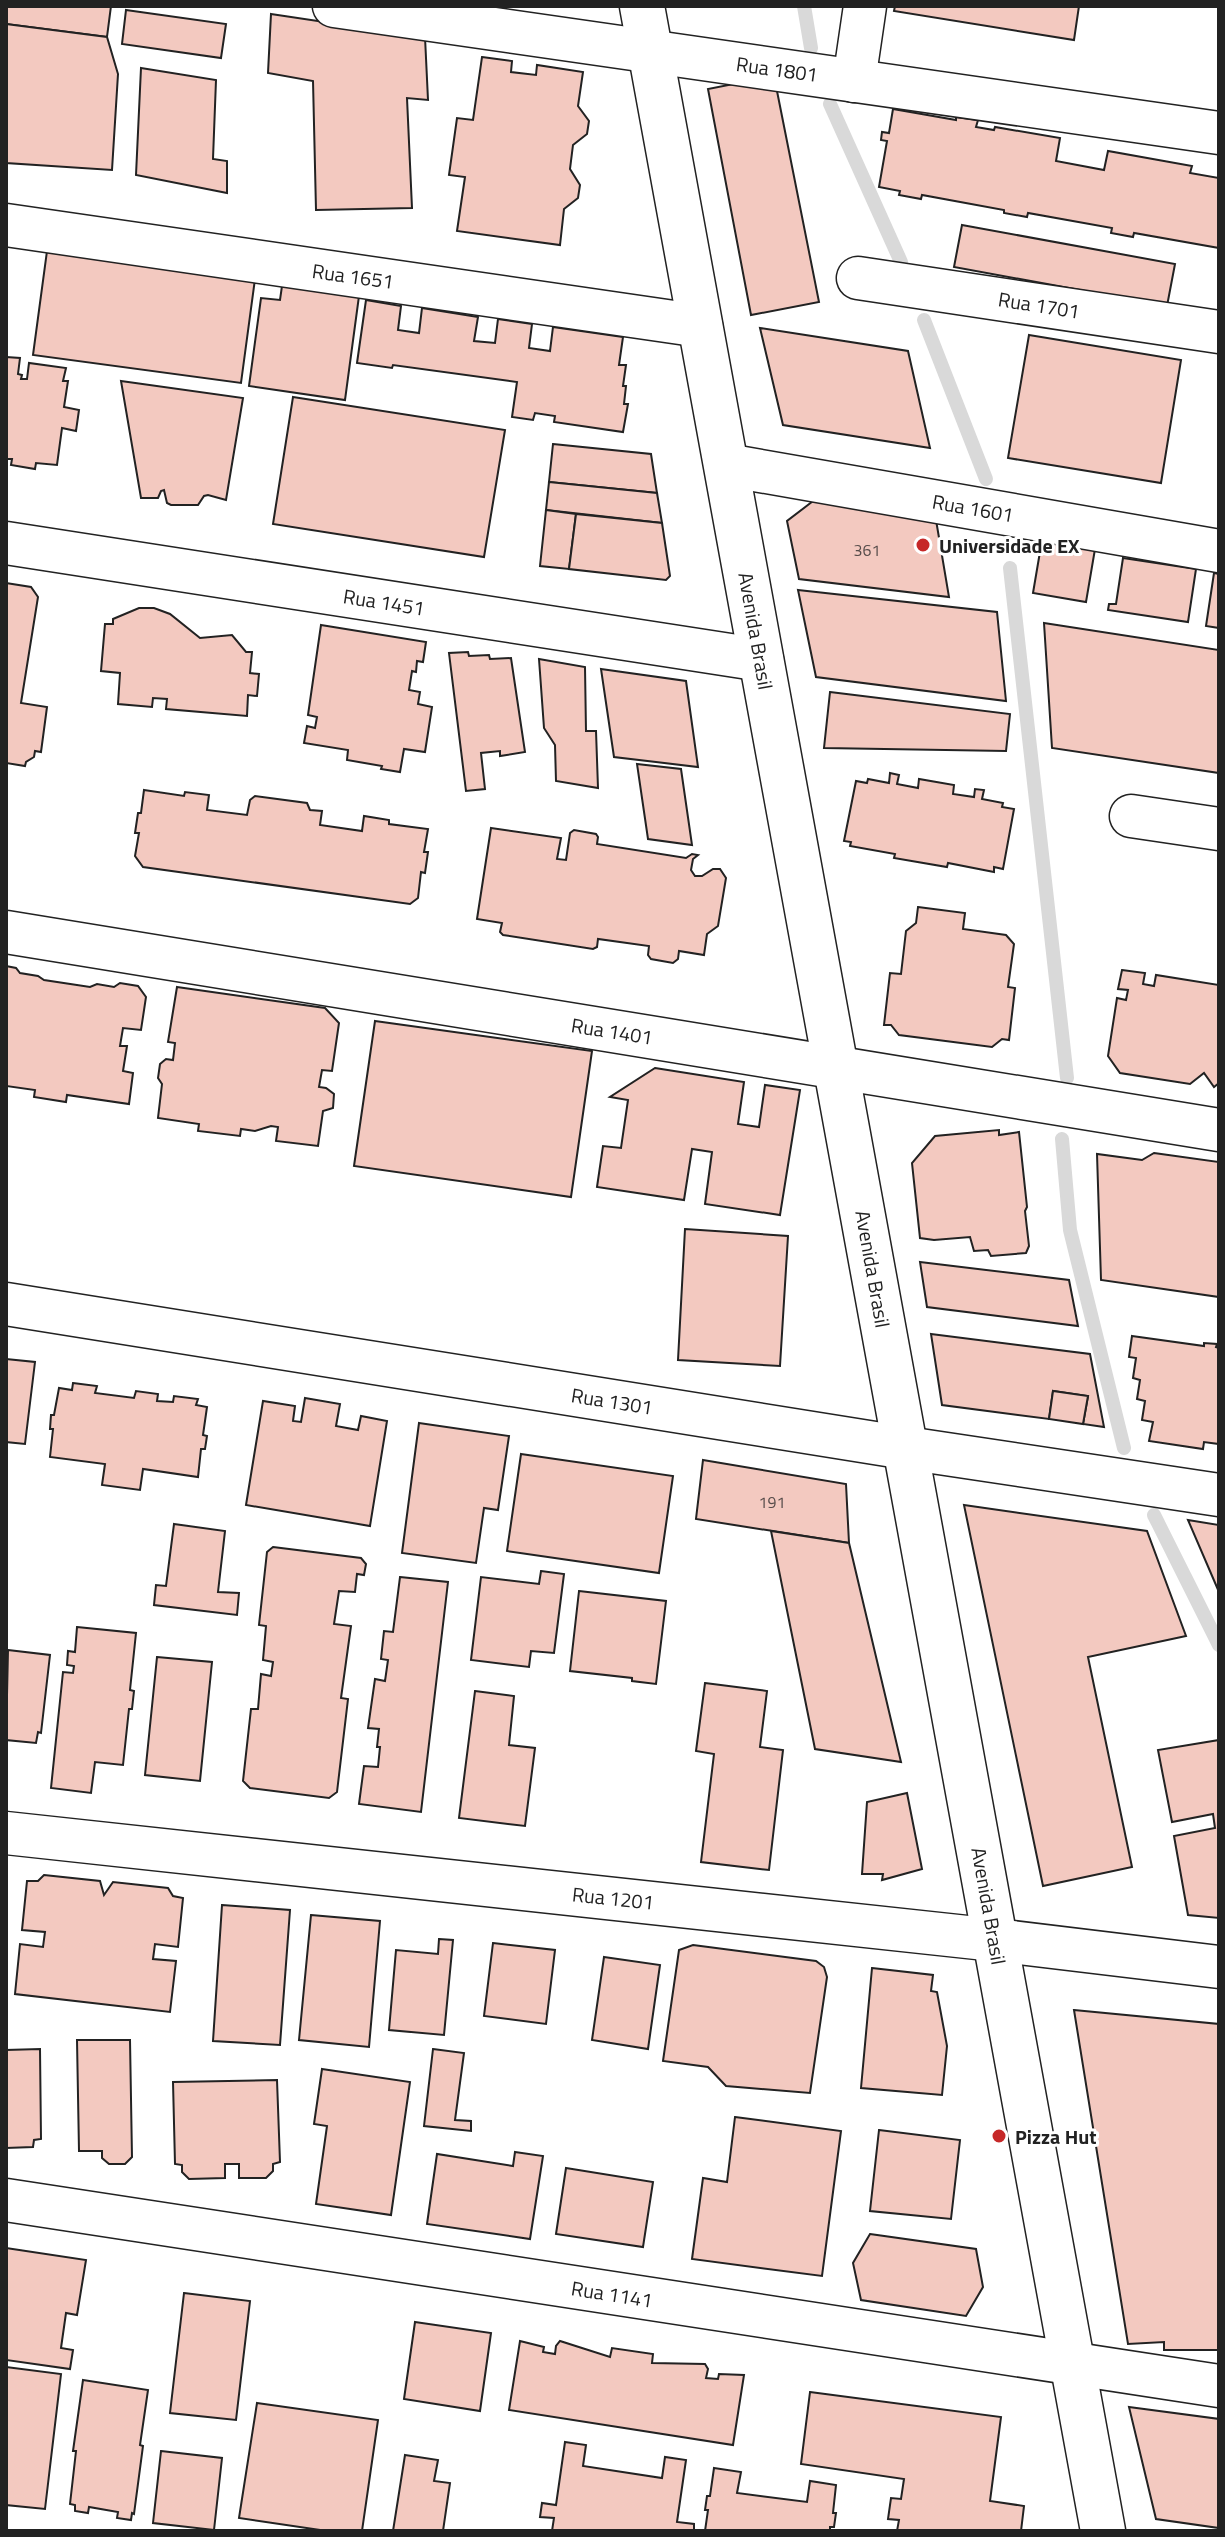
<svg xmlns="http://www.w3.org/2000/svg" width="1225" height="2537" viewBox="0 0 1225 2537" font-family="'Titillium Web',sans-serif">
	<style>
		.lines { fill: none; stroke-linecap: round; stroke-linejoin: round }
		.stream { stroke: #d9d9d9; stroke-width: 14 }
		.building { fill: #f3c9c0; stroke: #222; stroke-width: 2 }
		.street-casing { stroke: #222; stroke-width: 45 }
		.primary-casing { stroke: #222; stroke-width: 47 }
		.street { stroke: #fff; stroke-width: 42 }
		.primary { stroke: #fff; stroke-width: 44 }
		.poi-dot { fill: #c62828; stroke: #fff; stroke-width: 3 }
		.labels { text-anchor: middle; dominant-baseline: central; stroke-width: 6; stroke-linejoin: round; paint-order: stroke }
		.number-label { font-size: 16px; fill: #564c4a }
		.street-label { font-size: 20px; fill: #222; stroke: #fff }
		.poi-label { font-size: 20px; font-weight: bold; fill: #222; stroke: #fff; text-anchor: start }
	</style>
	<rect width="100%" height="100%" fill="#fff"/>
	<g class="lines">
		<g class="stream">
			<polyline points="804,6 811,48"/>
			<polyline points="830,104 901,262"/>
			<polyline points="924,320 986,479"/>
			<polyline points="1010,568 1067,1078"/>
			<polyline points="1062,1139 1070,1230 1124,1448"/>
			<polyline points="1154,1515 1219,1645"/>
		</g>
	</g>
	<g class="building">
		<polygon points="6,6 111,6 107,37 6,24"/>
		<polygon points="895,6 1079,6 1074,40 894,11"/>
		<polygon points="126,10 226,24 221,58 122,44"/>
		<polygon points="271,14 425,37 428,100 407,98 412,208 316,210 313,81 268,73"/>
		<polygon points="6,24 107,37 118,74 112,170 6,163"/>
		<polygon points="482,57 512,61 511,72 536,75 537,65 583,72 578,106 589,121 587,134 573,145 570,169 580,185 578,198 564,209 560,245 457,231 465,177 449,175 457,118 473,120"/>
		<polygon points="141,68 216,80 213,159 227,161 227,193 136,175"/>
		<polygon points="774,76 819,302 751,315 708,89"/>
		<polygon points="893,109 956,120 956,117 978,120 976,127 994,130 995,127 1060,138 1056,161 1104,170 1108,151 1192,166 1190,173 1219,178 1219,248 1134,233 1133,237 1111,233 1112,228 1028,213 1027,217 1004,213 1004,210 922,195 921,199 899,195 900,191 879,187 887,141 881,140 882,132 889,133"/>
		<polygon points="962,225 1175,264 1167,306 954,267"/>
		<polygon points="47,251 255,279 241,383 33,355"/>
		<polygon points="283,279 359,296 345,400 249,386 261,298 280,300"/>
		<polygon points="366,300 401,306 398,330 419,333 422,308 478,317 474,341 495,343 498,319 532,324 529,348 550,351 553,327 623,337 619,365 626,365 623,386 626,386 624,404 628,404 623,432 554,422 555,416 535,413 533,420 512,417 517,382 393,365 392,368 357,363"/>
		<polygon points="760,328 908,351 930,448 783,425"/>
		<polygon points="1029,335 1181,360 1161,483 1008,458"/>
		<polygon points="6,357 20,358 18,374 22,375 21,379 27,379 29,363 66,368 63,381 68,381 64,407 79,410 76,431 62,428 57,465 36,463 35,469 11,465 12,459 6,459"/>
		<polygon points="121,381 243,398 226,500 208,495 204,496 198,505 171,505 167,503 164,490 161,491 158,498 141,498"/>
		<polygon points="293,397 505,430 484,557 273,524"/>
		<polygon points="553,444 651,454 657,493 549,482"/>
		<polygon points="549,482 657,493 662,523 546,510"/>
		<polygon points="817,498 935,514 949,597 799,579 787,521"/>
		<polygon points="546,510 576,514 569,569 540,566"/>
		<polygon points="576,514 662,523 670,576 666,580 569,569"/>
		<polygon points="1042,540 1095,549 1086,602 1033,593"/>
		<polygon points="1123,558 1196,569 1188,622 1108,610 1109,604 1116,604"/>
		<polygon points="1214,573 1219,574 1219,628 1206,626"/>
		<polygon points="6,583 31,587 38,597 21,703 47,707 41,752 35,751 34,757 26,762 25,766 6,763"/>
		<polygon points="798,590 997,612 1006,701 816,677"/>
		<polygon points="139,608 154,608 170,614 200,638 232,635 246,652 252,652 250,673 259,674 257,696 248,695 247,716 166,709 167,699 153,698 152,707 118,704 120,673 101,671 105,624 113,624 113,619"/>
		<polygon points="1044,623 1219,650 1219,773 1052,748"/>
		<polygon points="321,625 426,642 423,662 417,661 416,672 412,671 409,690 420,692 418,704 432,707 425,752 404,749 400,772 381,769 382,766 347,760 348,750 304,743 307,726 315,728 317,717 308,715"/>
		<polygon points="468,652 469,656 489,655 490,659 511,658 525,752 500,756 500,751 481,753 485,789 466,791 449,653"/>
		<polygon points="539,659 585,667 586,731 596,731 598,788 556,781 555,745 544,728"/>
		<polygon points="601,669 686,681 698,767 614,757"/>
		<polygon points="830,692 1010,714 1006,751 824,748"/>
		<polygon points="637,764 681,769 692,845 648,839"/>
		<polygon points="890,773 899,775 897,784 918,788 919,779 954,785 953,794 974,797 975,789 984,790 982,799 1003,803 1002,807 1014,809 1003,869 994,867 994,872 948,863 947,867 894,858 895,854 850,846 851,842 844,841 856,781 867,783 868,779 889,783"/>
		<polygon points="144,790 184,796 185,792 209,795 207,810 247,815 250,800 255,796 307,803 310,810 322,811 320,825 362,831 364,816 389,820 389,824 428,829 424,852 428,852 425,873 421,872 418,898 410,904 143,867 135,856 139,833 135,833 138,813 141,813"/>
		<polygon points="491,828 561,838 557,859 566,860 570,833 574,830 596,834 598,837 597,844 686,858 692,854 698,855 693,859 691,870 695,876 702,876 713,869 720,869 726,878 718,926 707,934 704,955 679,951 678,959 673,963 651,959 648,955 649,946 598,939 597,947 593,949 503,935 500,932 502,923 477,919"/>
		<polygon points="918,907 965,913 963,929 1006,935 1014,944 1008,987 1015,988 1009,1040 1002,1039 992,1047 899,1035 891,1025 884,1025 890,973 901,974 906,931 916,923"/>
		<polygon points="6,966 16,968 20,973 38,976 44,980 90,987 97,984 114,987 120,983 138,986 146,997 141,1030 123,1028 120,1046 127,1046 123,1071 133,1073 129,1104 67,1095 66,1102 34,1097 35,1090 6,1086"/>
		<polygon points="1122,970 1145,973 1143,984 1154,986 1156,975 1219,985 1219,1083 1214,1087 1204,1073 1190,1084 1120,1073 1108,1056 1117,998 1126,1000 1128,990 1118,989"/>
		<polygon points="177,987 325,1008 339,1023 332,1071 322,1070 319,1087 326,1088 334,1094 333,1108 323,1111 318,1146 276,1141 278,1127 271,1126 255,1131 241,1129 240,1136 198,1131 199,1124 158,1118 162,1084 158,1078 160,1064 166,1059 173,1060 175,1043 168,1042"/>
		<polygon points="375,1021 592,1051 571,1197 354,1166"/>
		<polygon points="655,1068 744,1082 738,1124 759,1127 765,1085 800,1090 780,1215 705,1204 712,1152 692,1149 684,1200 597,1187 603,1146 621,1148 628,1100 610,1097"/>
		<polygon points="999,1130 999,1135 1019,1132 1027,1207 1025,1211 1029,1246 1026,1253 991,1256 988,1250 974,1251 970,1237 934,1240 920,1238 912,1163 935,1136"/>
		<polygon points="1154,1153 1219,1162 1219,1297 1101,1280 1097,1154 1142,1160"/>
		<polygon points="685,1229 788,1236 780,1366 678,1360"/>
		<polygon points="920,1262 1069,1280 1078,1326 927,1307"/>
		<polygon points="931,1334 1090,1354 1104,1427 1083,1424 1088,1396 1053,1391 1049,1419 942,1405"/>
		<polygon points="1132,1336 1204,1346 1204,1343 1217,1344 1216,1347 1219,1348 1219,1444 1204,1442 1203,1449 1149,1441 1153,1422 1142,1420 1145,1401 1137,1399 1140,1380 1133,1378 1136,1358 1129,1357"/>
		<polygon points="6,1359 35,1362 25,1444 6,1442"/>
		<polygon points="73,1383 97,1386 95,1393 134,1398 136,1391 158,1394 157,1401 173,1402 174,1396 198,1399 196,1405 207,1407 203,1435 207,1436 205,1449 201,1449 198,1477 143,1469 140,1490 102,1485 105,1464 50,1457 53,1429 50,1429 51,1415 54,1415 59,1388 72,1390"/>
		<polygon points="1053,1391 1088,1396 1083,1424 1049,1419"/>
		<polygon points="305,1398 340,1404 336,1426 358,1430 361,1416 387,1421 370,1526 246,1505 263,1401 295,1406 293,1421 301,1422"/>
		<polygon points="419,1423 509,1436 498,1510 484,1508 476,1563 402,1553"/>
		<polygon points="521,1454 673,1476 659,1573 507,1551"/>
		<polygon points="703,1460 846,1484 849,1543 696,1519"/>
		<polygon points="964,1505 1147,1531 1186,1636 1088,1657 1132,1867 1043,1886"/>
		<polygon points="1188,1520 1219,1525 1219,1592"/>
		<polygon points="174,1524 225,1531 218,1592 239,1593 237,1615 154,1605 156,1585 166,1586"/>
		<polygon points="771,1531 849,1543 901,1762 815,1749"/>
		<polygon points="273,1547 361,1558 366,1564 364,1575 357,1574 355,1592 339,1591 334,1624 351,1626 341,1698 348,1699 337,1792 329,1798 250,1788 243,1781 251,1709 258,1709 261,1674 271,1676 273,1662 263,1660 266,1626 259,1625 267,1552"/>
		<polygon points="541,1571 564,1574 554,1653 531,1651 529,1667 471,1660 481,1577 539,1584"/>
		<polygon points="400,1577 448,1582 421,1812 359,1804 364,1766 378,1767 380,1747 377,1747 379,1729 368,1728 375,1679 385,1681 388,1660 381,1659 384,1631 393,1632"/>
		<polygon points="579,1591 666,1601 656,1684 632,1681 632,1678 570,1671"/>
		<polygon points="77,1627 136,1633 130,1690 134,1691 132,1709 129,1709 123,1765 95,1762 91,1793 51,1788 63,1672 73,1673 74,1666 67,1665 68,1651 75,1652"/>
		<polygon points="8,1650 50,1655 41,1733 38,1732 36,1743 6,1740"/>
		<polygon points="157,1657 212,1662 200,1781 145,1775"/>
		<polygon points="705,1683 767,1691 760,1747 783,1750 769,1870 701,1862 714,1754 696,1751"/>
		<polygon points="475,1691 514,1696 509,1745 535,1748 525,1826 459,1818"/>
		<polygon points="1219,1740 1219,1918 1188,1915 1174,1836 1215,1828 1213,1814 1172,1822 1158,1750"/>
		<polygon points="907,1793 922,1869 882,1880 883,1874 862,1874 867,1802"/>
		<polygon points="44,1875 100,1881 104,1895 113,1882 168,1888 173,1896 183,1898 178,1947 155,1944 153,1959 176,1961 170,2012 15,1994 20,1944 43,1947 45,1932 22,1930 27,1881 38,1881"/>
		<polygon points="222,1905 290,1910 280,2045 213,2041"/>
		<polygon points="311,1915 380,1921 369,2047 299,2040"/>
		<polygon points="439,1939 453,1940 444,2035 389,2030 396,1950 438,1954"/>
		<polygon points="493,1943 555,1950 546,2024 484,2016"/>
		<polygon points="693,1945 816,1961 824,1967 827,1977 810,2093 726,2086 708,2067 663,2061 679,1950"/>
		<polygon points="604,1957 660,1965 648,2049 592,2040"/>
		<polygon points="872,1968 933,1975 931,1991 937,1992 947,2046 942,2095 861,2088"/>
		<polygon points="1074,2010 1219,2024 1219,2350 1164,2350 1164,2342 1128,2344"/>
		<polygon points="77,2040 130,2040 132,2157 125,2164 109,2164 102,2158 102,2151 79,2151"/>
		<polygon points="40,2049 41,2139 34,2140 33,2147 6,2148 6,2050"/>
		<polygon points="433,2049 464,2053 455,2120 471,2121 471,2131 424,2126"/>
		<polygon points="322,2069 410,2082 391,2215 316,2204 327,2126 314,2124"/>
		<polygon points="277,2080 280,2162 273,2164 273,2171 266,2178 239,2178 239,2164 225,2164 225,2178 189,2179 182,2172 182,2165 175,2164 173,2082"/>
		<polygon points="735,2117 841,2131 822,2276 692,2259 703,2178 727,2182"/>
		<polygon points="879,2130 960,2140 951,2219 870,2211"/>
		<polygon points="515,2152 543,2156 530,2239 427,2224 437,2154 513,2166"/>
		<polygon points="566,2168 653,2182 643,2247 556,2234"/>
		<polygon points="870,2234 976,2249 983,2287 966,2316 861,2300 853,2263"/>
		<polygon points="6,2248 86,2260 77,2315 66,2313 61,2348 73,2350 70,2369 6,2360"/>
		<polygon points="184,2293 250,2301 236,2420 170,2413"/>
		<polygon points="415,2322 491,2333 480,2411 404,2399"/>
		<polygon points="520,2341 544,2347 543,2352 555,2354 556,2346 560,2341 610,2357 612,2348 653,2354 652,2363 705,2364 708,2369 706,2378 718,2379 719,2374 744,2375 733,2445 509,2410"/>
		<polygon points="6,2367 61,2374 45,2509 6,2505"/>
		<polygon points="83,2380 148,2390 140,2445 143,2446 134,2514 132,2513 131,2520 117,2518 118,2512 89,2507 88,2513 75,2511 75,2505 70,2504 76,2451 73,2451"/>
		<polygon points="810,2392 1001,2417 990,2501 1024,2506 1021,2531 897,2531 899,2520 888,2519 891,2498 901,2499 904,2479 801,2464"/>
		<polygon points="257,2403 378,2420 362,2531 327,2531 239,2518"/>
		<polygon points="1129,2407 1219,2419 1219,2528 1156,2519"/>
		<polygon points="565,2442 586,2445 583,2466 662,2478 665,2457 686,2460 677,2522 694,2524 694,2531 552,2531 554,2518 540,2517 542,2503 556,2505"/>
		<polygon points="161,2451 222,2458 214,2530 153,2523"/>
		<polygon points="405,2455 438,2460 434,2481 450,2483 443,2531 393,2531"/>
		<polygon points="714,2468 741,2472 737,2493 807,2502 810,2481 836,2485 833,2513 836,2513 834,2527 830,2527 830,2531 705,2531 708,2510 705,2510 707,2496 710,2496"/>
	</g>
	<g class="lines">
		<g class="street-casing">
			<g id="street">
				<polyline points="334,6 1219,133"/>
				<polyline points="854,81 865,6"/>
				<polyline points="6,225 701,326"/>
				<polyline points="858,278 1219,332"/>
				<polyline points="726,465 1219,551"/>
				<polyline points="6,543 762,660"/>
				<polyline points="1131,816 1219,829"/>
				<polyline points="6,932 1219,1130"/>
				<polyline points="6,1304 906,1448 1219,1495"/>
				<polyline points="6,1833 995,1940 1219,1967"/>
				<polyline points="6,2200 1219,2386"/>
			</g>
		</g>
		<g class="primary-casing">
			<polyline id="primary" points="642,6 1103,2531"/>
		</g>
		<use href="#street" class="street"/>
		<use href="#primary" class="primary"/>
	</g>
	<g class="poi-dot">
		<circle cx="923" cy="545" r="8"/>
		<circle cx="999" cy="2136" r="8"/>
	</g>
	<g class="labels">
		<g class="number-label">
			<text x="867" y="550">361</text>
			<text x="772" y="1502">191</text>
		</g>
		<g class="street-label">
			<text transform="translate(777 69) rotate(8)">Rua 1801</text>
			<text transform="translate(353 276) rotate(8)">Rua 1651</text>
			<text transform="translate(1039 305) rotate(9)">Rua 1701</text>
			<text transform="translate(973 508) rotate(10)">Rua 1601</text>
			<text transform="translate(384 602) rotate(9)">Rua 1451</text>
			<text transform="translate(756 631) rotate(80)">Avenida Brasil</text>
			<text transform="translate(612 1031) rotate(9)">Rua 1401</text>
			<text transform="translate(873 1269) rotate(80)">Avenida Brasil</text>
			<text transform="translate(612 1401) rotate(9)">Rua 1301</text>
			<text transform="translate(613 1898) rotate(6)">Rua 1201</text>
			<text transform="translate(989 1906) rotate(80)">Avenida Brasil</text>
			<text transform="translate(612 2294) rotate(9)">Rua 1141</text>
		</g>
		<g class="poi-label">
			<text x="939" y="545">Universidade EX</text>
			<text x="1015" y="2136">Pizza Hut</text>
		</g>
	</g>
	<rect width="1225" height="2537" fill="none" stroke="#222222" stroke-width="16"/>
</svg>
